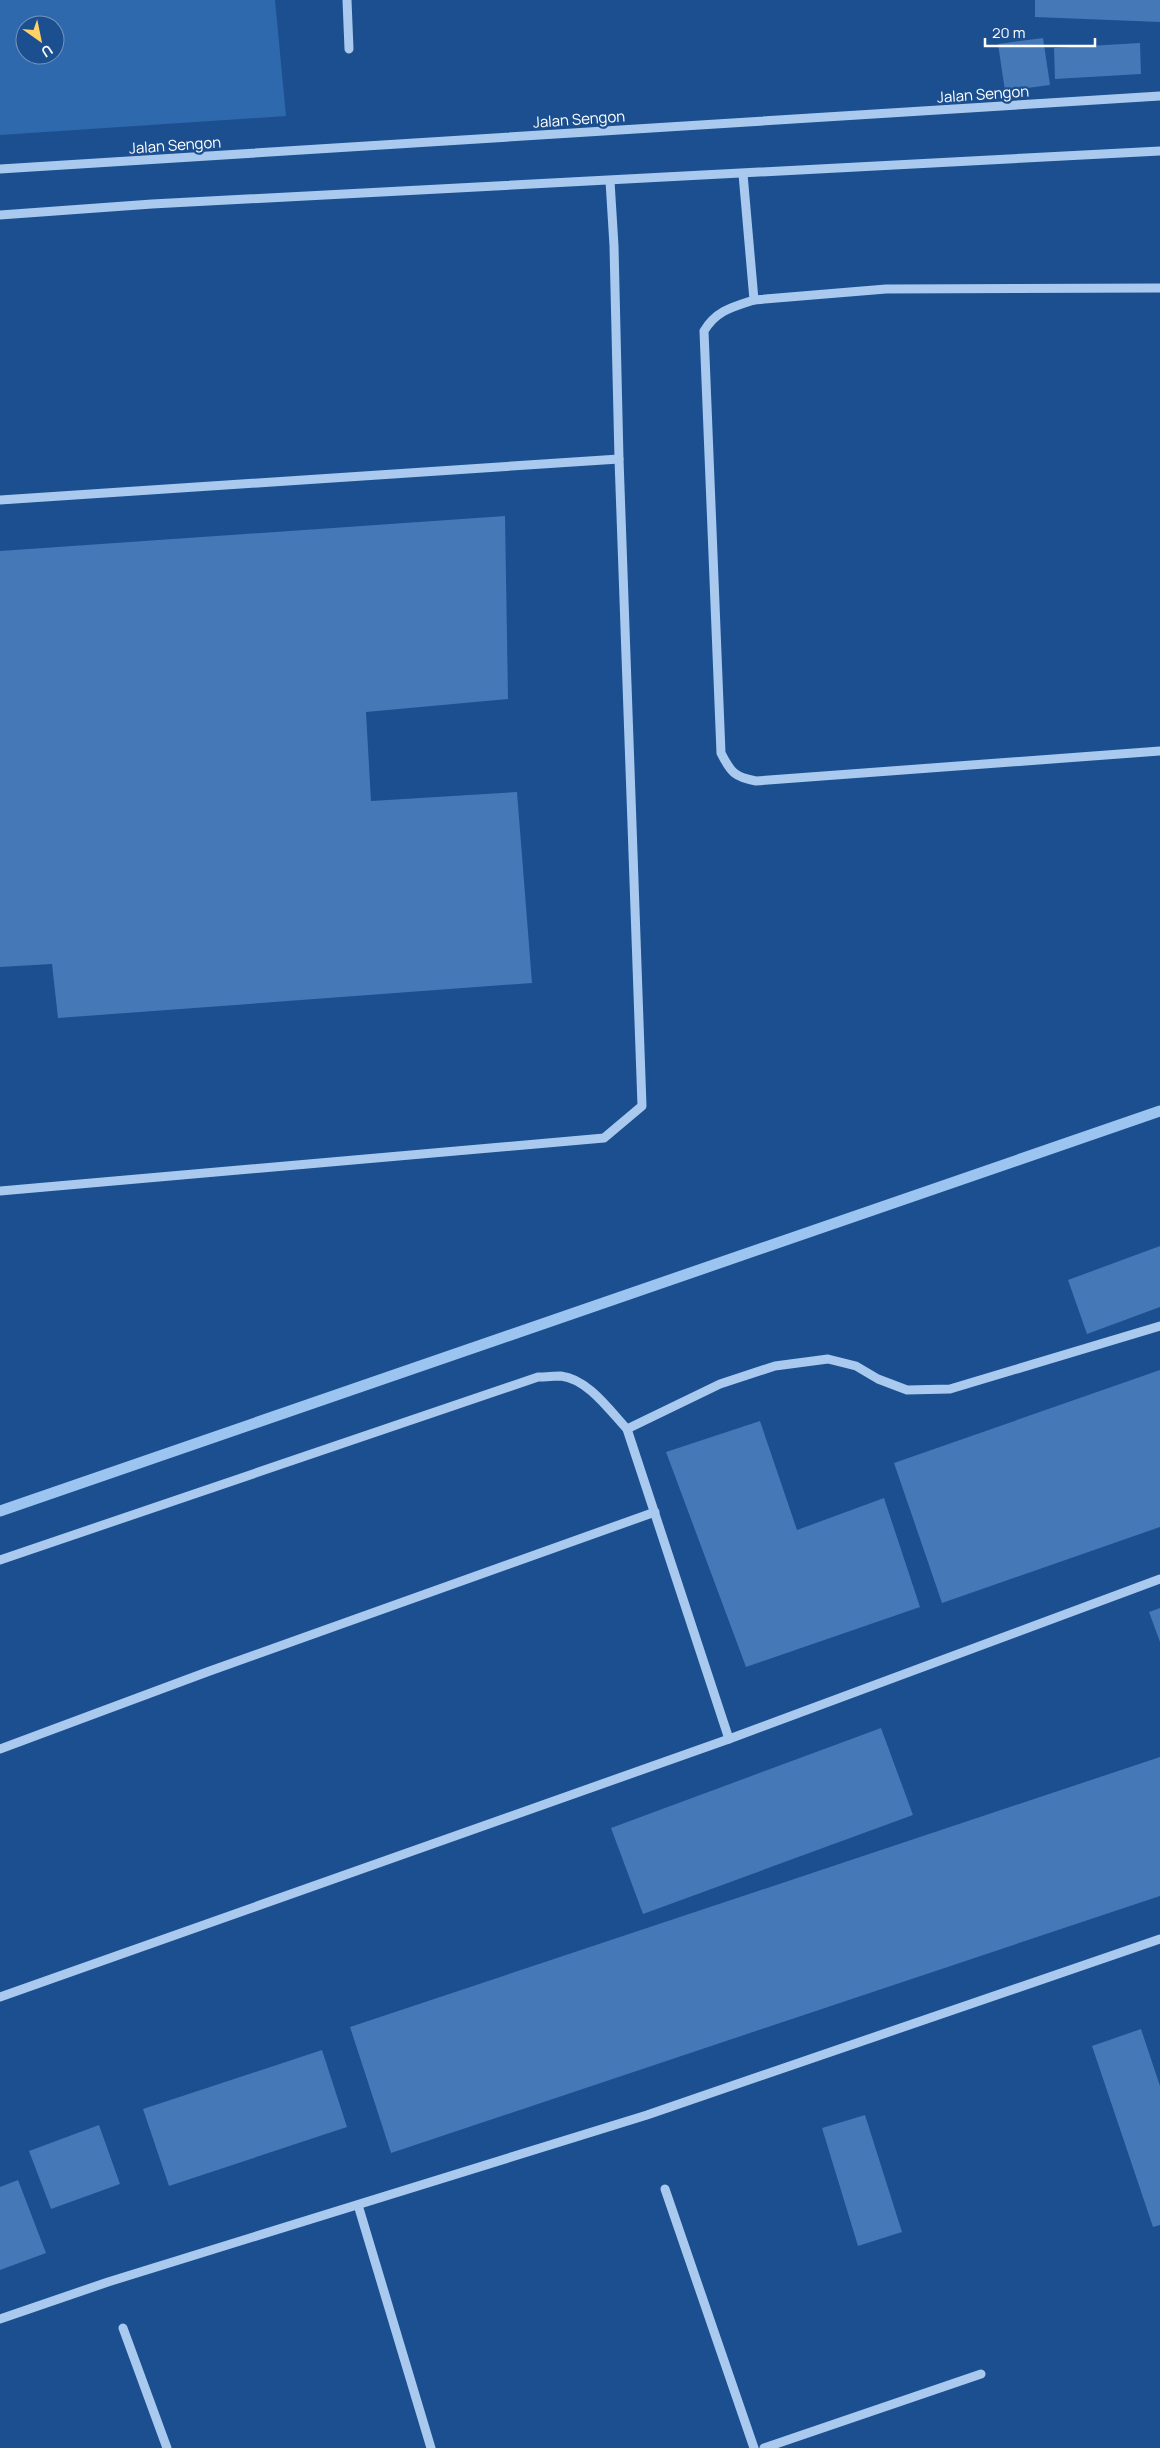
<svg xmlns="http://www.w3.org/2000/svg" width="1160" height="2448" viewBox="0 0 1160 2448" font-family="Manrope,sans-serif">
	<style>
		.green { fill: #2e69ad; fill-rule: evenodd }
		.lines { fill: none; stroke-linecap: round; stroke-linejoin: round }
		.stream { stroke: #9cc4f0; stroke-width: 11 }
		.building { fill: #4478b7 }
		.minor { stroke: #a9c9ee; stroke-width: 9 }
		.labels { text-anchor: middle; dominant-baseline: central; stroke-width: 4.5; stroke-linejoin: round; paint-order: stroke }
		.street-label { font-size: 15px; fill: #fff; stroke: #1b4f8f }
	</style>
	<rect width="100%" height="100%" fill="#1b4f8f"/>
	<path class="green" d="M 0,0 L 275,0 L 286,116 L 0,135 ZM 25,25 L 55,25 L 55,55 L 25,55 Z"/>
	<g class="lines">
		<polyline class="stream" points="0,1511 1160,1111"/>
	</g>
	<g class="building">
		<polygon points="1035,0 1160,0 1160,22 1035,17"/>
		<polygon points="1043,38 1050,85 1005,91 998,44"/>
		<polygon points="1140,43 1141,74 1055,79 1054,48"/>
		<polygon points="505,516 508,699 366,712 371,801 517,792 532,983 58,1018 52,964 0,967 0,551"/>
		<polygon points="1160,1246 1160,1307 1087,1334 1068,1280"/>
		<polygon points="1160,1370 1160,1527 942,1603 894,1463"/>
		<polygon points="760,1421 797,1530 884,1498 920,1607 746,1667 666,1452"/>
		<polygon points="1160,1608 1160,1642 1149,1612"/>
		<polygon points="881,1728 913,1815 643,1914 611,1828"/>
		<polygon points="1160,1757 1160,1896 391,2153 350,2027"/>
		<polygon points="1141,2029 1160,2086 1160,2225 1153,2227 1092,2046"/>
		<polygon points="322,2050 347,2127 169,2186 143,2109"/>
		<polygon points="865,2115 902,2232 858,2246 822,2128"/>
		<polygon points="99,2125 120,2184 51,2209 29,2151"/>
		<polygon points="18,2180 46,2253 0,2270 0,2187"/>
	</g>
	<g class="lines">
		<g class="minor">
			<polyline points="347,0 349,49"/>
			<polyline points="0,169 1160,96"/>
			<path d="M 743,174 L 754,300 C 732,307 716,311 704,331 L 721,753 C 731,773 735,777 756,781 L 1160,751"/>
			<polyline points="0,215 152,204 1160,151"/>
			<polyline points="754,300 886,289 1160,288"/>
			<polyline points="0,500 619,459"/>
			<polyline points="0,1191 604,1138 642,1106 619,459 614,246 610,181"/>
			<polyline points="627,1429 720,1384 775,1366 828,1359 856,1366 878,1379 907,1390 950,1389 1160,1326"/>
			<path d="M 0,1560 L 538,1377 C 546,1377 554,1376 561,1376 C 588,1379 610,1411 627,1429 L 729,1739"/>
			<polyline points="0,1749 207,1672 655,1512"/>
			<polyline points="0,1997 729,1739 1160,1579"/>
			<polyline points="665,2189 754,2448"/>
			<polyline points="358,2205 431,2448"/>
			<polyline points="0,2319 108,2282 647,2115 1160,1939"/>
			<polyline points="123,2328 167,2448"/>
			<polyline points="764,2448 981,2374"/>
		</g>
	</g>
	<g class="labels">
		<g class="street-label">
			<text transform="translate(983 94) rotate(-4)">Jalan Sengon</text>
			<text transform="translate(579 119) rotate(-4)">Jalan Sengon</text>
			<text transform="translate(175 145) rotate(-4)">Jalan Sengon</text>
		</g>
	</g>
	<g transform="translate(40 40) rotate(147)"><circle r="24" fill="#1b4f8f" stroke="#7695bc"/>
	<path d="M0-4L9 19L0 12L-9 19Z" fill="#ffd166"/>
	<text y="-8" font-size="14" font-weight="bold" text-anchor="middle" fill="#ffffff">U</text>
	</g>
	<path d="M985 38v8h110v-8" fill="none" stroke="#ffffff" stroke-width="2.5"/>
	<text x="992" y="38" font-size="15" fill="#ffffff" stroke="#1b4f8f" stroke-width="4" paint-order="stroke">20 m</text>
</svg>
